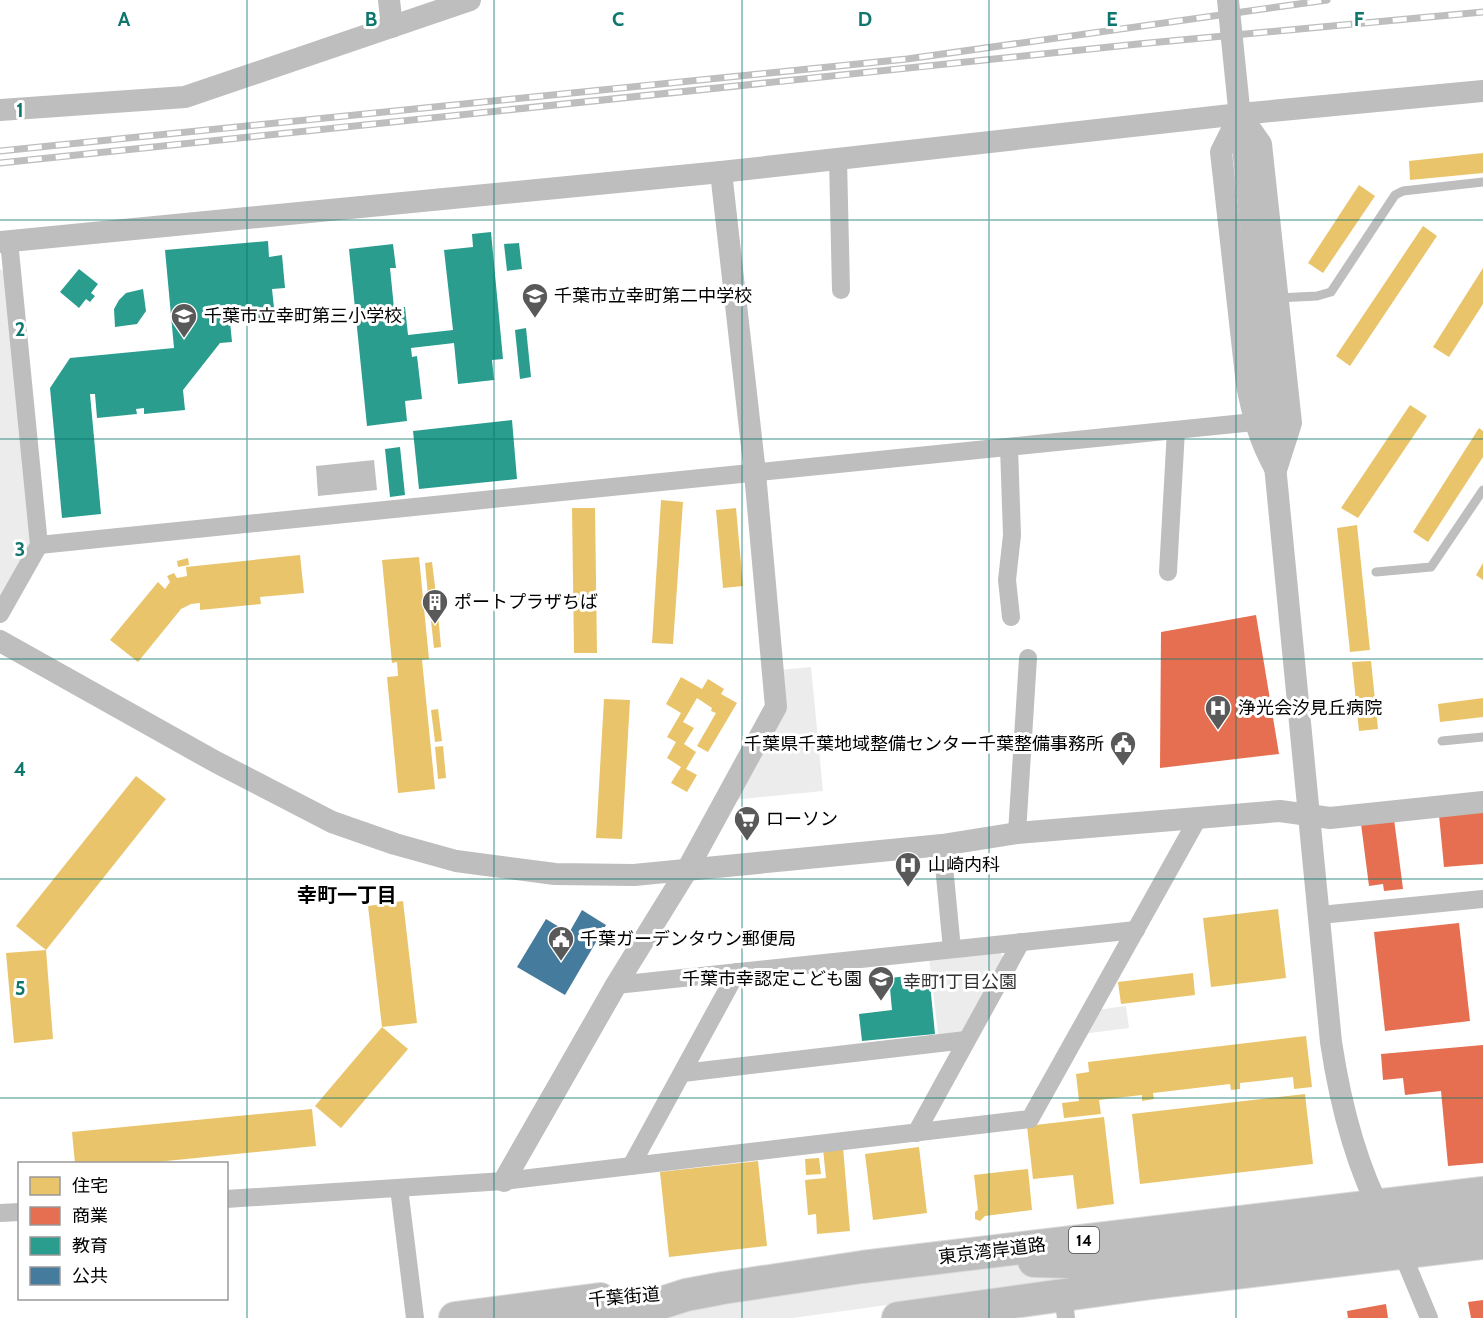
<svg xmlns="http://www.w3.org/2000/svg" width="1483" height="1318" viewBox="0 0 1483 1318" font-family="Cabin,'Noto Sans JP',sans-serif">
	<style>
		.green { fill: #ececec }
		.water { fill: #bfbfbf }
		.homes { fill: #e9c46a }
		.shops { fill: #e76f51 }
		.schools { fill: #2a9d8f }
		.public { fill: #457b9d }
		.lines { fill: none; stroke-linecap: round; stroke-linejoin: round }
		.trunk-casing { stroke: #dbdbdb; stroke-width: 34 }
		.service { stroke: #bebebe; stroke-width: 9 }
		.minor { stroke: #bebebe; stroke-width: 18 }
		.tertiary { stroke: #bebebe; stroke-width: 22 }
		.trunk { stroke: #bebebe; stroke-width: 32 }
		.rail-casing { stroke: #bebebe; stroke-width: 7 }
		.rail { stroke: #fff; stroke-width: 4.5; stroke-dasharray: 14; stroke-linecap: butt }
		.tertiary-bridge { stroke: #bebebe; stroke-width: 22 }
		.grid { fill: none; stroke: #0f766e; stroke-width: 1.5; stroke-opacity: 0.55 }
		.labels { text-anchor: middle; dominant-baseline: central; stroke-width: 6; stroke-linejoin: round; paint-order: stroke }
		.shield { fill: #fff; stroke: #4c4c4c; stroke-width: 1.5 }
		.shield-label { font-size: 16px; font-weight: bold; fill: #000 }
		.poi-label { font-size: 18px; fill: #000; stroke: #fff; text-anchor: start }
		.park-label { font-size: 18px; fill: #333; stroke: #fff }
		.street-label { font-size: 18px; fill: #000; stroke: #fff }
		.neighbourhood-label { font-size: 20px; font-weight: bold; fill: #000; stroke: #fff }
		.grid-label { font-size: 20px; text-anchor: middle; font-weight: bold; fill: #0f766e; stroke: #fff; stroke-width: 6; stroke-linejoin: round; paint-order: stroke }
	</style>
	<rect width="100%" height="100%" fill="#fff"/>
	<g class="green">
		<polygon points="0,269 5,272 32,544 0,599"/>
		<polygon points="811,667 823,791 732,800 780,670"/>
		<polygon points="998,949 1005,960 962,1032 938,1034 929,958"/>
		<polygon points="1126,1006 1129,1028 1082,1034 1096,1010"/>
		<polygon points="1355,1240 793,1318 625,1318 733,1299 984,1266"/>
	</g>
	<polygon class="water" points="374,460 377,490 318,496 316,466"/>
	<g class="homes">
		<polygon points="1483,153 1483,173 1410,180 1409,161"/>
		<polygon points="1359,185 1375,196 1323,273 1308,263"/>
		<polygon points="1423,226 1437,236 1350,366 1336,356"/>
		<polygon points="1483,268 1483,304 1449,357 1433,347"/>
		<polygon points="1410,405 1427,416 1358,518 1341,508"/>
		<polygon points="1479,428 1483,431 1483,457 1428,542 1413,532"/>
		<polygon points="661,500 683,502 673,644 652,643"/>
		<polygon points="572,508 595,508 597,653 574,653"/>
		<polygon points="736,508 743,586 723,588 716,510"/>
		<polygon points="1357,525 1370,650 1350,652 1337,528"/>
		<polygon points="300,555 304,593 260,597 261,604 200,610 200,603 191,604 181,609 138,662 110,640 158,582 165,589 170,582 167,576 174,573 177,578 187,576 186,567"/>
		<polygon points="419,557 429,659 422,660 435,789 398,793 387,677 398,676 397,662 392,663 382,560"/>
		<polygon points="188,558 189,565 178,567 177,561"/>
		<polygon points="432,562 436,595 428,596 425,563"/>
		<polygon points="1483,563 1483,580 1476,575"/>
		<polygon points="437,602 441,647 434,648 429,603"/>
		<polygon points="1371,661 1378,729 1359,731 1352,662"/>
		<polygon points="681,677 702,689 708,679 724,689 721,694 737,703 708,752 697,746 716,713 711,711 712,708 697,698 683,722 694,728 684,744 696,752 686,769 697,775 687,792 671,783 681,767 667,758 676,742 667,737 681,713 666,704"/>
		<polygon points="1483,698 1483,717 1440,722 1438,704"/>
		<polygon points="604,699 630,700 622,839 596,838"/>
		<polygon points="438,709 442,741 435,742 431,710"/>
		<polygon points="443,746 446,778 438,779 435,747"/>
		<polygon points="136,776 166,799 46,950 16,926"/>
		<polygon points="403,901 417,1023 382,1027 368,906"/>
		<polygon points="1278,909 1286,978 1211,987 1203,918"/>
		<polygon points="46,950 53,1039 14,1043 6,953"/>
		<polygon points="1193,973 1195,995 1121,1004 1118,982"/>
		<polygon points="382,1027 408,1049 341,1128 315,1106"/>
		<polygon points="1306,1036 1312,1087 1294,1089 1293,1077 1240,1083 1240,1089 1231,1090 1230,1084 1153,1093 1154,1099 1142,1101 1142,1095 1099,1100 1101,1114 1064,1118 1062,1103 1079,1101 1076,1074 1089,1072 1088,1062"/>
		<polygon points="1305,1094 1313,1164 1140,1184 1132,1114"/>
		<polygon points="312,1109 316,1146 136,1164 75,1164 72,1132"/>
		<polygon points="1104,1117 1114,1204 1077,1209 1073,1175 1033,1179 1027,1126"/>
		<polygon points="843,1147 850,1231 817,1234 816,1214 808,1215 805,1180 826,1178 823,1149"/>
		<polygon points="919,1147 927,1213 873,1220 865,1154"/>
		<polygon points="819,1158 821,1174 806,1175 805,1159"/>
		<polygon points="758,1161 767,1246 669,1257 660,1172"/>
		<polygon points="1028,1169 1032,1210 985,1216 980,1221 975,1219 975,1212 978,1210 974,1175"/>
	</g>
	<g class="shops">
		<polygon points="1256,615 1279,754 1160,768 1161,632"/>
		<polygon points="1483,811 1483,864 1444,867 1439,815"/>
		<polygon points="1394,819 1403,889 1384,891 1383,884 1369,886 1361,824"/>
		<polygon points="1459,923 1470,1021 1385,1031 1374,932"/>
		<polygon points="1483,1045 1483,1163 1448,1166 1441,1091 1405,1095 1403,1078 1383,1080 1381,1054"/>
		<polygon points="1483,1300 1483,1318 1471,1318 1468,1302"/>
		<polygon points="1386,1304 1388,1318 1348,1318 1347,1311"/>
	</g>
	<g class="schools">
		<polygon points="491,232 503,359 492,360 494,380 458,384 454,343 411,348 412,357 417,356 422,399 405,401 407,421 367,426 349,249 393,244 396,268 390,268 394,308 405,307 408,335 453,330 444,250 473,247 472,234"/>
		<polygon points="268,241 269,257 282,255 285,288 272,289 275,317 230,322 232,342 220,343 183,390 185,410 144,414 144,408 136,409 137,414 97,418 95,394 90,394 101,514 62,518 50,388 70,358 174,348 165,250"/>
		<polygon points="519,243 522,269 507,271 504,244"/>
		<polygon points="79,269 98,284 91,293 95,296 90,302 86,299 79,308 60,292"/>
		<polygon points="143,289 146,311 137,324 115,327 114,309 119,300 126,293"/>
		<polygon points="526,328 531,377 520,379 515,330"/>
		<polygon points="512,420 517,479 419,489 413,431"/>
		<polygon points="400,447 405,495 390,497 385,449"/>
		<polygon points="929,974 935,1034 862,1041 859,1014 892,1010 889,978"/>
	</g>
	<polygon class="public" points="582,910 606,925 565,995 517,967 546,919 569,933"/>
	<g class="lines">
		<g class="trunk-casing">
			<g id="trunk">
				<polyline points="1385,1213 1400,1222 1483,1215"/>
				<polyline points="1034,1261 1102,1263 1356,1235 1371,1236 1396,1249"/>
				<polyline points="455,1318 600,1299"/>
				<polyline points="574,1318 658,1304 686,1295 723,1288 862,1267 1483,1193"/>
				<polyline points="898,1318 1144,1284 1483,1243"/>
			</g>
		</g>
		<g class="service">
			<polyline points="1278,298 1317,296 1331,292 1395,195 1403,191 1483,182"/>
			<polyline points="1376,572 1431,567 1483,490"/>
			<polyline points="1442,741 1483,737"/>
		</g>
		<g class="minor">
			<polyline points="838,159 841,290"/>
			<polyline points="1009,447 1012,535 1007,580 1011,617"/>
			<polyline points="39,545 1254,422"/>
			<polyline points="1168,572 1176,430"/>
			<polyline points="0,614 39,545 9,241"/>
			<polyline points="1017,833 1028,658"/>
			<polyline points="942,845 952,949"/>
			<polyline points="1320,915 1483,899"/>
			<polyline points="616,985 1136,930"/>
			<polyline points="683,1073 966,1040"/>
			<polyline points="916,1133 1021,942"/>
			<polyline points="631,1166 737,972"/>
			<polyline points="399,1188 415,1318"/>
			<polyline points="226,1199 504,1181 1030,1119 1197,820"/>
			<polyline points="0,1213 20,1212"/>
			<polyline points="1402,1253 1429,1318"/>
			<polyline points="1063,1295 1066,1318"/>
		</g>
		<g class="tertiary">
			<polyline points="389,0 392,27"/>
			<polyline points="0,110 185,97 470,0"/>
			<path d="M 1240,114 L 1261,144 L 1291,423 L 1276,470 C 1260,442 1253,416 1247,385 L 1221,152 Z"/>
			<polyline points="0,242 721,172 1240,114 1483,91"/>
			<path d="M 1267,383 L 1331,1042 C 1340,1102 1355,1164 1384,1218"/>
			<polyline points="0,641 216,762 332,822 395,844 456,861 555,874 634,875 942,845 1017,833 1280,811 1330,818 1483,802"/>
			<polyline points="504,1181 616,985 687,870 776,707 755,473 721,172"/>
		</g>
		<use href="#trunk" class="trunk"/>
		<g class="rail-casing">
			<g id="rail">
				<polyline points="0,151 907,59 1327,0"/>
				<polyline points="0,163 1138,44 1483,12"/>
			</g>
		</g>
		<use href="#rail" class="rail"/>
		<polyline class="tertiary-bridge" points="1228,0 1267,383"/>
	</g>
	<path class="grid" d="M 247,0 L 247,1318M 494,0 L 494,1318M 742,0 L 742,1318M 989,0 L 989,1318M 1236,0 L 1236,1318M 0,220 L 1483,220M 0,439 L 1483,439M 0,659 L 1483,659M 0,879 L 1483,879M 0,1098 L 1483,1098"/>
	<defs>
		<g id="school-pin" transform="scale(1.35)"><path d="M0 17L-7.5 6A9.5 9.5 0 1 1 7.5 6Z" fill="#595959" stroke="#fff"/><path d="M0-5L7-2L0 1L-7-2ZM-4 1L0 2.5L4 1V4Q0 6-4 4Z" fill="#fff"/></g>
		<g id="building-pin" transform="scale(1.35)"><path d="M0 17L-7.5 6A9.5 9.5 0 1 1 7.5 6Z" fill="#595959" stroke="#fff"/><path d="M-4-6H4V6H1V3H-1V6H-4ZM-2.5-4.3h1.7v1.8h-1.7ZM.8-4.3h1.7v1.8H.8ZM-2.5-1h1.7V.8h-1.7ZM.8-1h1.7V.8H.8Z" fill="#fff"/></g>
		<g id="hospital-pin" transform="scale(1.35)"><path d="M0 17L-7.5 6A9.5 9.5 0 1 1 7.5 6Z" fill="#595959" stroke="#fff"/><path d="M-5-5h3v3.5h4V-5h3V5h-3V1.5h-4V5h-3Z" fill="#fff"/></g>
		<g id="civic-pin" transform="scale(1.35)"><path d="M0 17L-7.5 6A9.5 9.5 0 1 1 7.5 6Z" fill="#595959" stroke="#fff"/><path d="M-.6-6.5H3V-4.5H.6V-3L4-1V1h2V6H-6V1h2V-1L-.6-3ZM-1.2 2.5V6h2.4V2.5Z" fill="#fff"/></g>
		<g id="supermarket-pin" transform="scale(1.35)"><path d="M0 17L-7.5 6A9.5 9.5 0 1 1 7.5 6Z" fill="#595959" stroke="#fff"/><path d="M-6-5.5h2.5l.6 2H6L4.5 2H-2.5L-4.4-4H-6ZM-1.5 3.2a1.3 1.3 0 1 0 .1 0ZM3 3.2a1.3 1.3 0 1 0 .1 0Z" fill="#fff"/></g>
	</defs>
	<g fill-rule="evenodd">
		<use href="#school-pin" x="535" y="296"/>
		<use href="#school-pin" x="184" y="316"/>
		<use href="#building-pin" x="435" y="602"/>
		<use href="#hospital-pin" x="1218" y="708"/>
		<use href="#civic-pin" x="1123" y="744"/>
		<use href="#supermarket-pin" x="747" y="819"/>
		<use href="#hospital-pin" x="908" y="865"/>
		<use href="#civic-pin" x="561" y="939"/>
		<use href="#school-pin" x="881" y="979"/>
	</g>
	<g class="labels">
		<rect class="shield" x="1069" y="1227" width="30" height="26" rx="4.5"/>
		<g class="shield-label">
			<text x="1084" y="1240">14</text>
		</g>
		<g class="poi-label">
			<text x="554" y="296">千葉市立幸町第二中学校</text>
			<text x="204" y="316">千葉市立幸町第三小学校</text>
			<text x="454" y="602">ポートプラザちば</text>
			<text x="1238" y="708">浄光会汐見丘病院</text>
			<text x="1104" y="744" text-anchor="end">千葉県千葉地域整備センター千葉整備事務所</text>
			<text x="766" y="819">ローソン</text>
			<text x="928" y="865">山崎内科</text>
			<text x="580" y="939">千葉ガーデンタウン郵便局</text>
			<text x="862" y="979" text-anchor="end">千葉市幸認定こども園</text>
		</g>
		<g class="park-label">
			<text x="960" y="982">幸町1丁目公園</text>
		</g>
		<g class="street-label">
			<text transform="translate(992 1251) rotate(-7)">東京湾岸道路</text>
			<text transform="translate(624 1297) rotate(-5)">千葉街道</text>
		</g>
		<g class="neighbourhood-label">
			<text x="347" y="895">幸町一丁目</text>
		</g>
	</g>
	<g class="grid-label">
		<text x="124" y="26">A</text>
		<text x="371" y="26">B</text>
		<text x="618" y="26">C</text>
		<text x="865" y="26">D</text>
		<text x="1112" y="26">E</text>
		<text x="1359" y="26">F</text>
		<text x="20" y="117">1</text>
		<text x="20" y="336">2</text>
		<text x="20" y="556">3</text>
		<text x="20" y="776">4</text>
		<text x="20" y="995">5</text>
	</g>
	<rect x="18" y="1162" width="210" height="138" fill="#ffffff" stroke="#999999" stroke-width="1.5"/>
	<rect x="30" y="1177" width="30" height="18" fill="#e9c46a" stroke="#999999" stroke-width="1.5"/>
	<text x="72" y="1192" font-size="18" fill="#000000">住宅</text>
	<rect x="30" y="1207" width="30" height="18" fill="#e76f51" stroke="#999999" stroke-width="1.5"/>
	<text x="72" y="1222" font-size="18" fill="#000000">商業</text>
	<rect x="30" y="1237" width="30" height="18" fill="#2a9d8f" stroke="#999999" stroke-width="1.5"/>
	<text x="72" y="1252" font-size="18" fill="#000000">教育</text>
	<rect x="30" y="1267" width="30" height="18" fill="#457b9d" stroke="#999999" stroke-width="1.5"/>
	<text x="72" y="1282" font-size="18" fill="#000000">公共</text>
</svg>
